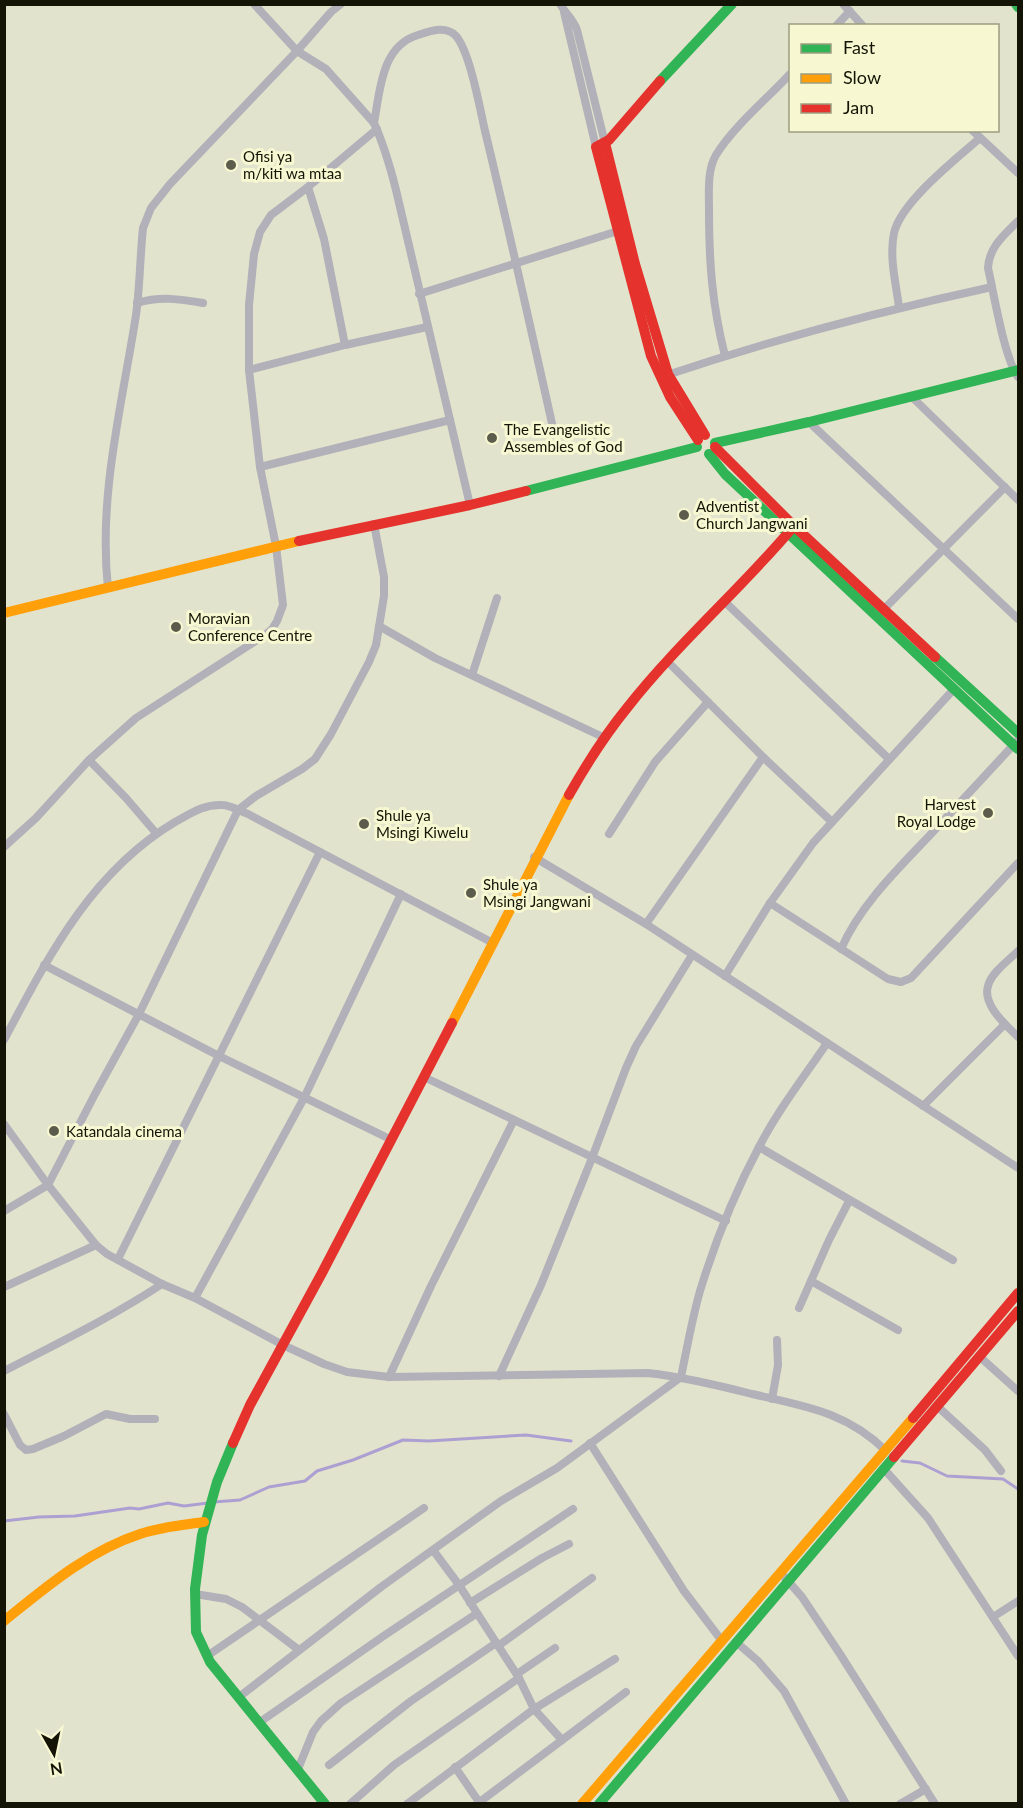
<svg xmlns="http://www.w3.org/2000/svg" width="1023" height="1808" viewBox="0 0 1023 1808" font-family="Lato,sans-serif">
	<style>
		.lines { fill: none; stroke-linecap: round; stroke-linejoin: round }
		.stream { stroke: #aca0d2; stroke-width: 3 }
		.street { stroke: #b2b0b8; stroke-width: 8 }
		.fast { stroke: #30b455; stroke-width: 10 }
		.slow { stroke: #ff9f0a; stroke-width: 10 }
		.jam { stroke: #e5322d; stroke-width: 10 }
		.poi-dot { fill: #5c5c4c; stroke: #f7f8d2; stroke-width: 2 }
		.labels { text-anchor: middle; dominant-baseline: central; stroke-width: 6; stroke-linejoin: round; paint-order: stroke }
		.poi-label { font-size: 15px; fill: #141406; stroke: #f7f8d2; text-anchor: start }
	</style>
	<rect width="100%" height="100%" fill="#e2e3cd"/>
	<g class="lines">
		<g class="stream">
			<polyline points="902,1461 920,1463 947,1476 1003,1479 1018,1489"/>
			<polyline points="214,1502 240,1500 269,1487 305,1481 317,1471 353,1460 403,1440 429,1441 526,1435 571,1441"/>
			<polyline points="4,1521 39,1517 75,1516 130,1508 139,1509 168,1503 184,1506 208,1503"/>
		</g>
		<g class="street">
			<path d="M 254,4 L 297,51 L 326,69 L 374,123 C 384,145 390,166 396,190 L 470,505"/>
			<path d="M 560,4 C 566,14 573,19 577,30 L 605,143"/>
			<polyline points="843,4 863,26"/>
			<polyline points="564,12 596,147"/>
			<polyline points="836,26 850,11"/>
			<path d="M 374,123 C 380,91 381,46 418,35 C 430,31 446,25 456,36 C 470,52 480,109 485,131 C 509,230 531,329 553,428"/>
			<polyline points="972,130 1018,173"/>
			<polyline points="308,187 324,239 345,345"/>
			<path d="M 1018,221 C 1004,235 989,247 988,268 C 994,294 1004,357 1018,377"/>
			<polyline points="419,294 621,230"/>
			<path d="M 137,303 C 160,296 180,299 203,303"/>
			<path d="M 899,307 C 896,284 889,257 894,233 C 901,202 956,159 980,138"/>
			<path d="M 725,356 C 712,304 709,263 709,210 C 709,193 707,170 716,155 C 734,126 767,99 790,74"/>
			<polyline points="249,370 345,345 427,327"/>
			<path d="M 664,376 C 771,340 881,311 992,287"/>
			<polyline points="912,397 1018,500"/>
			<polyline points="809,422 1018,619"/>
			<polyline points="260,467 450,420"/>
			<path d="M 108,588 C 98,496 122,405 136,315 C 140,286 140,256 143,228 L 151,208 L 170,184 L 297,51 L 331,12 L 341,4"/>
			<polyline points="724,601 889,759"/>
			<polyline points="882,611 1005,487"/>
			<polyline points="379,626 435,658 605,738"/>
			<polyline points="668,662 763,757 832,822"/>
			<polyline points="472,675 497,598"/>
			<polyline points="89,760 126,798 156,833"/>
			<polyline points="609,834 655,762 708,702"/>
			<polyline points="4,847 36,818 89,760 136,718 265,635 272,629 277,621 283,605 276,546 260,467 249,370 249,305 254,254 260,232 271,215 308,187 377,129"/>
			<polyline points="534,857 646,924 1018,1168"/>
			<polyline points="770,903 888,979 901,982 911,978 1018,863"/>
			<polyline points="646,924 763,757"/>
			<path d="M 841,949 C 860,905 898,869 931,834 C 960,803 989,771 1018,740"/>
			<path d="M 1018,951 C 1009,960 991,973 988,986 C 982,1005 1007,1026 1018,1037"/>
			<polyline points="44,965 219,1056 392,1140"/>
			<polyline points="725,976 770,903 813,843 954,689"/>
			<path d="M 4,1040 C 48,957 91,872 175,822 C 190,814 204,804 222,805 C 231,805 239,811 248,814 L 493,943"/>
			<polyline points="424,1077 726,1221"/>
			<polyline points="923,1106 1005,1024"/>
			<path d="M 4,1124 L 48,1185 L 96,1245 L 107,1254 L 162,1284 L 195,1298 L 283,1345 L 324,1364 L 347,1372 L 389,1377 L 648,1373 C 683,1377 717,1385 752,1394 C 804,1406 847,1412 886,1451"/>
			<polyline points="759,1147 953,1260"/>
			<polyline points="4,1211 48,1185 95,1094 139,1014 238,810 256,796 302,769 315,759 331,734 369,662 376,645 384,596 384,577 374,524"/>
			<polyline points="118,1259 320,852"/>
			<polyline points="811,1281 898,1330"/>
			<polyline points="4,1287 96,1245"/>
			<polyline points="195,1298 304,1098 401,894"/>
			<polyline points="799,1308 829,1240 849,1201"/>
			<polyline points="980,1357 1018,1391"/>
			<path d="M 4,1371 C 58,1343 112,1317 162,1284"/>
			<polyline points="499,1376 541,1285 592,1158 626,1068 636,1046 692,955"/>
			<polyline points="389,1377 431,1286 514,1120"/>
			<polyline points="772,1399 778,1365 777,1340"/>
			<polyline points="937,1406 985,1450 1001,1471"/>
			<polyline points="4,1414 20,1445 26,1450 33,1449 64,1436 106,1414 130,1419 155,1419"/>
			<polyline points="590,1443 684,1591 722,1641"/>
			<polyline points="884,1469 928,1518 1018,1656"/>
			<polyline points="433,1550 459,1585 519,1678 534,1709 562,1740"/>
			<polyline points="781,1573 802,1597 840,1654 935,1804"/>
			<polyline points="195,1594 226,1599 242,1607 299,1650"/>
			<polyline points="470,1603 542,1558 569,1544"/>
			<polyline points="993,1617 1018,1601"/>
			<polyline points="736,1642 758,1661 784,1691 846,1804"/>
			<polyline points="498,1646 592,1578"/>
			<polyline points="207,1656 424,1508"/>
			<polyline points="517,1674 555,1648"/>
			<path d="M 239,1697 L 381,1587 L 501,1501 L 557,1468 L 681,1377 C 687,1348 692,1319 700,1291 C 715,1242 735,1192 759,1147 C 778,1110 804,1077 827,1043"/>
			<polyline points="260,1722 385,1635 573,1509"/>
			<polyline points="329,1765 411,1701 496,1643"/>
			<polyline points="455,1767 479,1802"/>
			<polyline points="298,1769 313,1732 321,1721 341,1703 476,1614"/>
			<polyline points="350,1804 394,1765 519,1678"/>
			<polyline points="407,1804 534,1709 615,1659"/>
			<polyline points="477,1804 626,1692"/>
			<polyline points="900,1804 926,1789"/>
		</g>
		<g class="fast">
			<polyline points="1016,4 1018,7"/>
			<polyline points="660,81 732,4"/>
			<polyline points="715,443 809,422 1018,370"/>
			<polyline points="709,454 725,474 1018,749"/>
			<polyline points="526,491 697,447"/>
			<polyline points="935,657 1018,733"/>
			<polyline points="233,1443 217,1482 202,1535 195,1589 196,1632 210,1662 325,1804"/>
			<polyline points="599,1804 894,1457"/>
		</g>
		<g class="slow">
			<polyline points="4,613 299,541"/>
			<polyline points="452,1023 569,795"/>
			<path d="M 4,1621 C 46,1587 88,1551 140,1534 C 161,1527 183,1525 204,1522"/>
			<polyline points="582,1804 913,1418"/>
		</g>
		<g class="jam">
			<polyline points="660,81 609,140 596,147 651,356 670,397 698,440"/>
			<polyline points="605,143 635,264 668,374 705,435"/>
			<polyline points="715,447 794,526 935,657"/>
			<polyline points="299,541 470,505 526,491"/>
			<path d="M 569,795 C 586,765 605,735 627,708 C 678,643 741,589 794,526"/>
			<polyline points="913,1418 1018,1293"/>
			<polyline points="233,1443 250,1405 323,1271 452,1023"/>
			<polyline points="894,1457 1018,1311"/>
		</g>
	</g>
	<g class="poi-dot">
		<circle cx="231" cy="165" r="6"/>
		<circle cx="492" cy="438" r="6"/>
		<circle cx="684" cy="515" r="6"/>
		<circle cx="176" cy="627" r="6"/>
		<circle cx="988" cy="813" r="6"/>
		<circle cx="364" cy="824" r="6"/>
		<circle cx="471" cy="893" r="6"/>
		<circle cx="54" cy="1131" r="6"/>
	</g>
	<g class="labels">
		<g class="poi-label">
			<text x="243" y="156">Ofisi ya<tspan x="243" dy="17">m/kiti wa mtaa</tspan></text>
			<text x="504" y="429">The Evangelistic<tspan x="504" dy="17">Assembles of God</tspan></text>
			<text x="696" y="506">Adventist<tspan x="696" dy="17">Church Jangwani</tspan></text>
			<text x="188" y="618">Moravian<tspan x="188" dy="17">Conference Centre</tspan></text>
			<text x="976" y="804" text-anchor="end">Harvest<tspan x="976" dy="17">Royal Lodge</tspan></text>
			<text x="376" y="815">Shule ya<tspan x="376" dy="17">Msingi Kiwelu</tspan></text>
			<text x="483" y="884">Shule ya<tspan x="483" dy="17">Msingi Jangwani</tspan></text>
			<text x="66" y="1131">Katandala cinema</text>
		</g>
	</g>
	<rect width="1023" height="1808" fill="none" stroke="#141406" stroke-width="12"/>
	<rect x="789" y="24" width="210" height="108" fill="#f7f8d2" stroke="#9c9d80" stroke-width="1.5"/>
	<rect x="801" y="44" width="30" height="9" fill="#30b455" stroke="#9c9d80" stroke-width="1.5"/>
	<text x="843" y="54" font-size="18" fill="#141406">Fast</text>
	<rect x="801" y="74" width="30" height="9" fill="#ff9f0a" stroke="#9c9d80" stroke-width="1.5"/>
	<text x="843" y="84" font-size="18" fill="#141406">Slow</text>
	<rect x="801" y="104" width="30" height="9" fill="#e5322d" stroke="#9c9d80" stroke-width="1.5"/>
	<text x="843" y="114" font-size="18" fill="#141406">Jam</text>
	<g transform="translate(54 1754) rotate(171)" stroke="#f7f8d2" stroke-width="4.5" paint-order="stroke">
	<path d="M0-4.5L10 22L0 15L-10 22Z" fill="#141406"/>
	<text y="-9" font-size="16" font-weight="bold" text-anchor="middle" fill="#141406">N</text>
	</g>
</svg>
